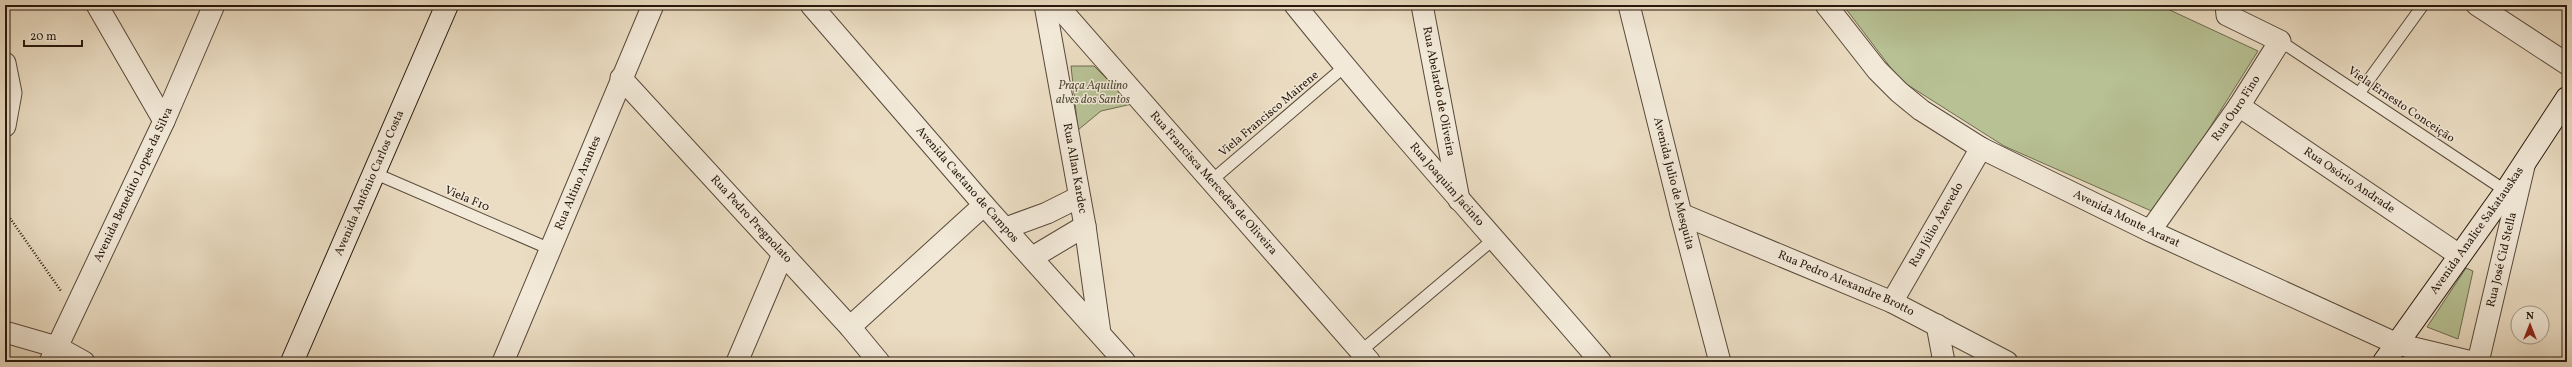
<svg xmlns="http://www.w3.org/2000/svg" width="2572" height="367" viewBox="0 0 2572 367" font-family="Vollkorn,serif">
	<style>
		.green { fill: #b7c194; stroke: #6f6c50 }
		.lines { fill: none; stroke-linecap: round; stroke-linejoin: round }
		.lane-casing { stroke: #58493a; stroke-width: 13 }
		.street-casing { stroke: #58493a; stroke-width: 23 }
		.secondary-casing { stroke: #27180d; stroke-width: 24 }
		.path { stroke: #27180d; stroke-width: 2.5; stroke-dasharray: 1 2; stroke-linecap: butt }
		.lane { stroke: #f2e9d8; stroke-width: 11 }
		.street { stroke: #f2e9d8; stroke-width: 21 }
		.secondary { stroke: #f2e9d8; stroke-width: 22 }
		.labels { text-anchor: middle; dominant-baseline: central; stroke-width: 3; stroke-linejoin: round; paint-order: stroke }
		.park-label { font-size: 12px; font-style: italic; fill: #524b36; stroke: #f2e9d8 }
		.street-label { font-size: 12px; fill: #27180d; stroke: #f2e9d8 }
	</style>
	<rect width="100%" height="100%" fill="#ebddc3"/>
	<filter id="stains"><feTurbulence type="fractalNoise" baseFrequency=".005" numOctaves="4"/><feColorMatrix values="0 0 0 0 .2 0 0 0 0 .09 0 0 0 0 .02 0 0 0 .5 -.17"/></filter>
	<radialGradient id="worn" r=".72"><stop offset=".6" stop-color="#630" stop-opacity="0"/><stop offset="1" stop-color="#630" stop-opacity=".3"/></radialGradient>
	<g class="green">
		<polygon points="1843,5 2159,5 2258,51 2156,213 2004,146 1900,80"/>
		<polygon points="1071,66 1094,66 1132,104 1101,111 1078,130"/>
		<polygon points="2466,268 2473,271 2458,339 2427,327"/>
	</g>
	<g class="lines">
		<g class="lane-casing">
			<g id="lane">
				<polyline points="2280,41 2506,191"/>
				<polyline points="2360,92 2423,5"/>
				<polyline points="374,173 550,249"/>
				<polyline points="1211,181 1344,67"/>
				<polyline points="1361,351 1495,238"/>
			</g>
		</g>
		<g class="street-casing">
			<g id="street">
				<polyline points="97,5 164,121"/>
				<path id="s1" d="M 811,5 L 984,205 L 1125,362"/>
				<path id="s2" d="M 1045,5 L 1085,226 L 1100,333"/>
				<path id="s3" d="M 1057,5 L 1370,362"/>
				<path id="s4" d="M 1295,5 C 1393,127 1499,243 1601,362"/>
				<path id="s5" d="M 1422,5 L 1459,200"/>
				<path id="s6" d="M 1629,5 L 1681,214 L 1720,362"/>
				<path id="s7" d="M 1826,5 L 1877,70 L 1899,92 L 1921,110 L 1981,148 L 2150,231 L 2397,344 L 2472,362"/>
				<polyline points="2477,5 2567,64"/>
				<polyline points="5,63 11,93 5,126"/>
				<path id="s8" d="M 621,78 L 850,327 L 879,362"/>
				<path id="s9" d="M 2239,106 L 2459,255"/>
				<path id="s10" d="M 1681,214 L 1892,302 L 2007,362"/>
				<polyline points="1006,228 1047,213 1079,197"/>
				<path id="s11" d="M 2150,231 L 2239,106 L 2280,41 L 2227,15 L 2226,5"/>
				<polyline points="1033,257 1085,226"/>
				<path id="s12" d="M 1892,302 L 1981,148"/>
				<polyline points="1937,325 1944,362"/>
				<polyline points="850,327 984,205"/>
				<polyline points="5,332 57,347 84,362"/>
				<path id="s13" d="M 50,362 L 164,121 L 214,5"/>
				<path id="s14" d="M 503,362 L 653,5"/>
				<polyline points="737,362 783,254"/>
				<path id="s15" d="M 2478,362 L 2524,166"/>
			</g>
		</g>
		<g class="secondary-casing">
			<g id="secondary">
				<path id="s16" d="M 292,362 L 447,5"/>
				<path id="s17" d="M 2384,362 L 2506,191 L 2567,98"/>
			</g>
		</g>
		<polyline class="path" points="5,211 61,291"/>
		<use href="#lane" class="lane"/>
		<use href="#street" class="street"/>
		<use href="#secondary" class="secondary"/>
	</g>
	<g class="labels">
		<g class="park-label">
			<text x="1093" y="86">Praça Aquilino<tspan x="1093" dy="14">alves dos Santos</tspan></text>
		</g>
		<g class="street-label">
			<text stroke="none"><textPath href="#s5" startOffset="88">Rua Abelardo de Oliveira</textPath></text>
			<text transform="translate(2401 105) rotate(34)">Viela Ernesto Conceição</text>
			<text stroke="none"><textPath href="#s11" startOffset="150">Rua Ouro Fino</textPath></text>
			<text transform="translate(1269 114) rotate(-40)">Viela Francisco Mairene</text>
			<text stroke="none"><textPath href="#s2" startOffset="166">Rua Allan Kardec</textPath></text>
			<text stroke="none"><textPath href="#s9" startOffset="133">Rua Osório Andrade</textPath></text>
			<text stroke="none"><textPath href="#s16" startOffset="195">Avenida Antônio Carlos Costa</textPath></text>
			<text stroke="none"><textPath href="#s14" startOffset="194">Rua Altino Arantes</textPath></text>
			<text stroke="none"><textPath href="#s13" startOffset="196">Avenida Benedito Lopes da Silva</textPath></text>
			<text stroke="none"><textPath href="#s1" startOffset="238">Avenida Caetano de Campos</textPath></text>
			<text stroke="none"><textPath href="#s3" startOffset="237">Rua Francisca Mercedes de Oliveira</textPath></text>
			<text stroke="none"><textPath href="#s6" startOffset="184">Avenida Julio de Mesquita</textPath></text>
			<text stroke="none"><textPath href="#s4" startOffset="235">Rua Joaquim Jacinto</textPath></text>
			<text transform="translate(467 199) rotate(23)">Viela F10</text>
			<text stroke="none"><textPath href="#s8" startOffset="192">Rua Pedro Pregnolato</textPath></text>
			<text stroke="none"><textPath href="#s7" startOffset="375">Avenida Monte Ararat</textPath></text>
			<text stroke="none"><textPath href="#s12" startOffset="89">Rua Júlio Azevedo</textPath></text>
			<text stroke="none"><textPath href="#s17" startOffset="161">Avenida Analice Sakatauskas</textPath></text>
			<text stroke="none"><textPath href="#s15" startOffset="105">Rua José Cid Stella</textPath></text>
			<text stroke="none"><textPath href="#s10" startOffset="179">Rua Pedro Alexandre Brotto</textPath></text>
		</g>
	</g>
	<rect width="2572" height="367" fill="none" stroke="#ebddc3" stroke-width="20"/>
	<rect x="6" y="6" width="2560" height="355" fill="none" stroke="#27180d" stroke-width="2"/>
	<rect x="10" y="10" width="2552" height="347" fill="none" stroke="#27180d"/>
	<g transform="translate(2530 325)"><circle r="19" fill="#f2e9d8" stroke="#a19587"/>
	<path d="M0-3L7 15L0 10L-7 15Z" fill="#8f2418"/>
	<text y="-6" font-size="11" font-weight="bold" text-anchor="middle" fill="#27180d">N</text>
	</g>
	<path d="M24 40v6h58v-6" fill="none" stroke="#27180d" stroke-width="2"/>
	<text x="30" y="40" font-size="12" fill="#27180d" stroke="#f2e9d8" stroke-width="3" paint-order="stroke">20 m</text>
	<rect width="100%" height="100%" filter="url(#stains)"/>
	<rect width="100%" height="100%" fill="url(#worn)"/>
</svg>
